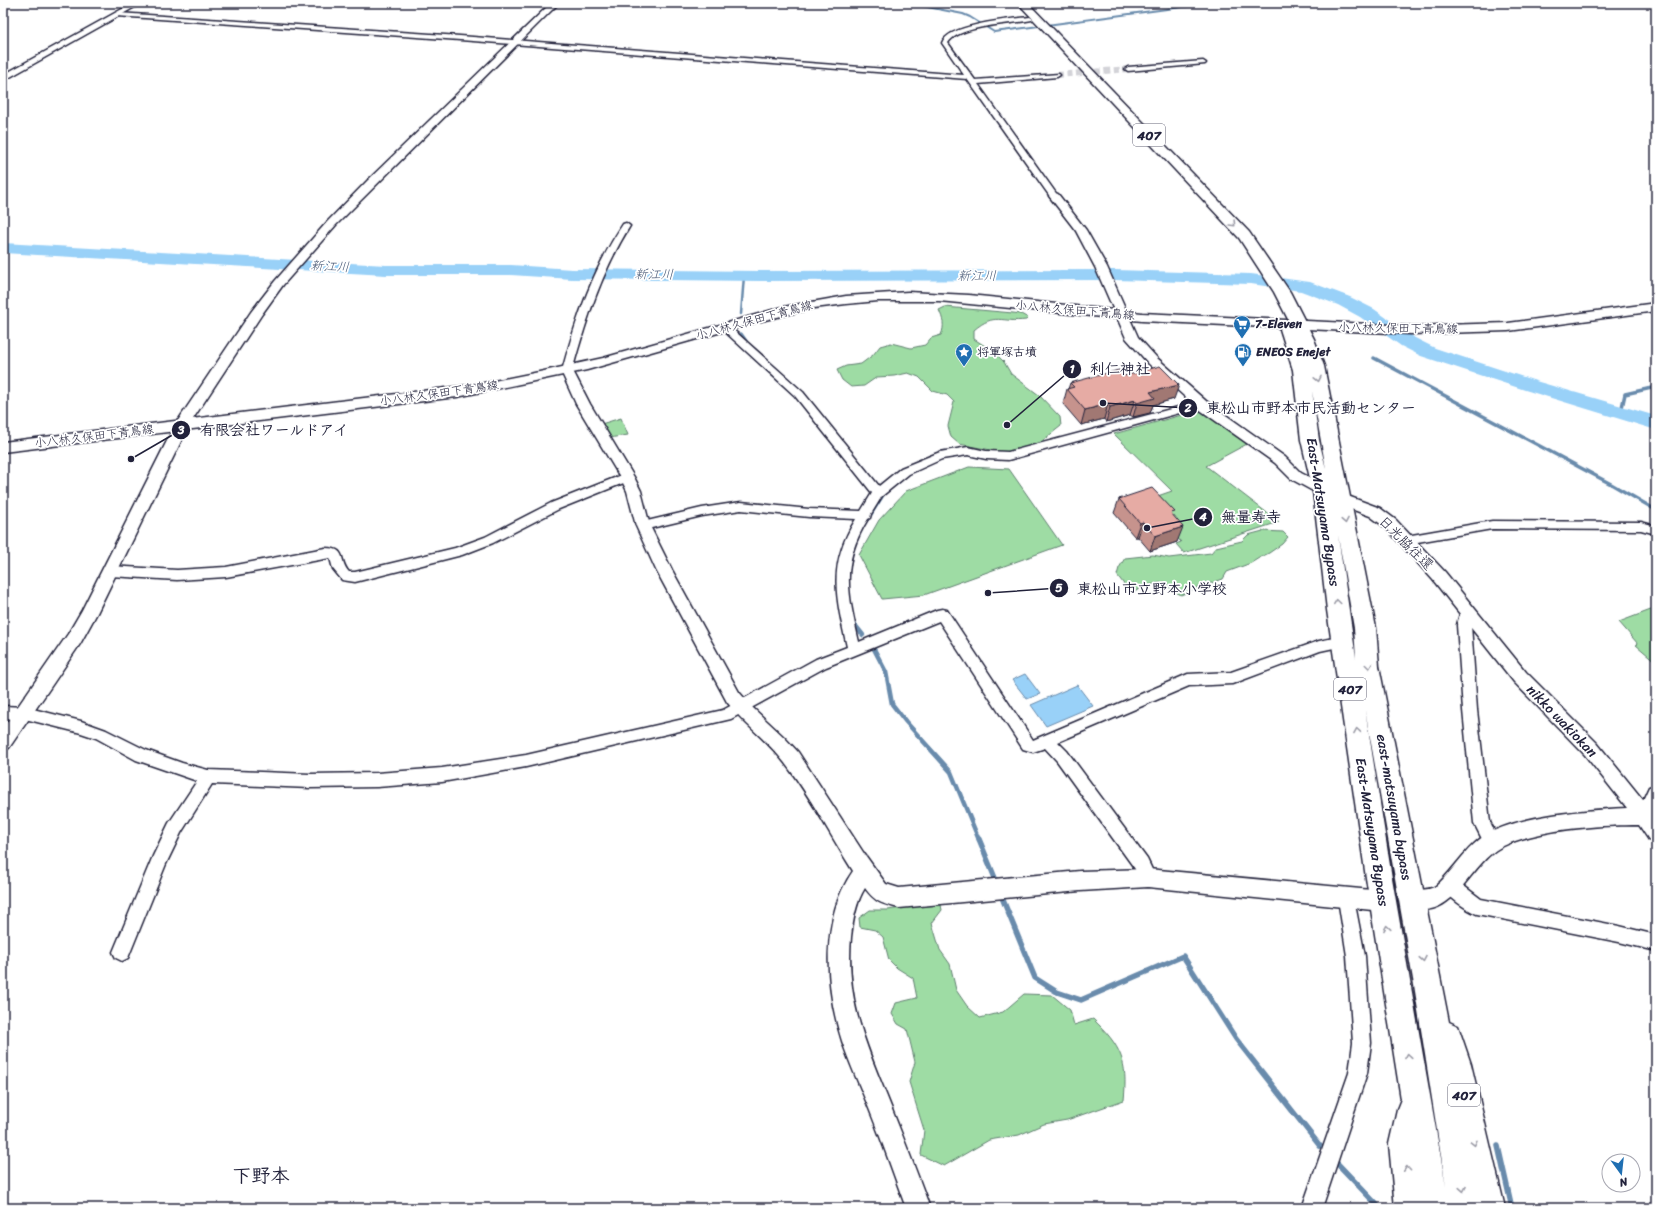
<svg xmlns="http://www.w3.org/2000/svg" width="1659" height="1211" viewBox="0 0 1659 1211" font-family="Sriracha,'Klee One',sans-serif">
	<style>
		.green { fill: #9edca4; stroke: #607f70 }
		.water { fill: #99d1f8; stroke: #698bac }
		.lines { fill: none; stroke-linecap: round; stroke-linejoin: round }
		.stream-far4 { stroke: #698bac; stroke-width: 2 }
		.stream-far3 { stroke: #698bac; stroke-width: 2.5 }
		.stream-far2 { stroke: #698bac; stroke-width: 3.5 }
		.stream-far1 { stroke: #698bac; stroke-width: 4.5 }
		.stream { stroke: #698bac; stroke-width: 5.5 }
		.river { fill: #99d1f8; fill-rule: evenodd }
		.minor-tunnel { stroke: #d3d3d8; stroke-width: 6; stroke-dasharray: 6 3.5; stroke-linecap: butt }
		.minor-casing { stroke: #22223b; stroke-width: 3 }
		.tertiary-casing { stroke: #22223b; stroke-width: 3 }
		.secondary-casing { stroke: #22223b; stroke-width: 3 }
		.trunk-casing { stroke: #22223b; stroke-width: 3 }
		.minor { fill: #fff; fill-rule: evenodd }
		.tertiary { fill: #fff; fill-rule: evenodd }
		.secondary { fill: #fff; fill-rule: evenodd }
		.trunk { fill: #fff; fill-rule: evenodd }
		.wall { fill: #c6938d; stroke: #22223b }
		.shaded-wall { fill: #a17873; stroke: #22223b }
		.building { fill: #e6aba4; stroke: #22223b }
		.oneway { stroke: #9c9ca7 }
		.labels { text-anchor: middle; dominant-baseline: central; stroke-width: 3.5; stroke-linejoin: round; paint-order: stroke }
		.far-street-label { font-size: 12px; fill: #22223b; stroke: #fff }
		.far-poi-label { font-size: 12px; font-weight: bold; fill: #22223b; stroke: #fff; text-anchor: start }
		.shield { fill: #fff; stroke: #646476; stroke-width: 1 }
		.shield-label { font-size: 13px; font-weight: bold; fill: #22223b }
		.far-water-label { font-size: 13px; font-style: italic; fill: #465774; stroke: #fff }
		.street-label { font-size: 14px; fill: #22223b; stroke: #fff }
		.near-quarter-label { font-size: 19px; font-weight: bold; fill: #22223b; stroke: #fff }
		.leader { fill: none; stroke: #22223b; stroke-width: 1.5 }
		.callout-dot { fill: #22223b; stroke: #fff; stroke-width: 1.5 }
		.mark-label { font-size: 12px; text-anchor: middle; font-weight: bold; fill: #fff }
		.callout-label { font-size: 15px; text-anchor: middle; font-weight: bold; fill: #22223b; stroke: #fff; stroke-width: 3.5; stroke-linejoin: round; paint-order: stroke }
	</style>
	<rect width="100%" height="100%" fill="#fff"/>
	<filter id="ink" filterUnits="userSpaceOnUse"><feTurbulence type="fractalNoise" baseFrequency=".025" numOctaves="2"/><feDisplacementMap in="SourceGraphic" scale="8" xChannelSelector="R" yChannelSelector="G"/><feConvolveMatrix kernelMatrix="1 2 1 2 8 2 1 2 1" color-interpolation-filters="sRGB"/></filter>
	<g filter="url(#ink)">
		<g class="green">
			<path d="M 945,307 L 1013,313 L 1021,314 L 1028,318 L 1026,320 C 1001,323 995,312 974,330 L 974,339 L 993,351 L 1004,362 L 1011,374 L 1039,395 L 1060,417 L 1061,426 L 1037,445 L 1007,453 L 959,444 L 951,437 L 948,426 L 954,402 L 947,395 L 933,391 L 919,377 L 908,373 L 894,376 L 877,377 L 864,386 L 851,387 L 842,380 L 837,370 L 846,366 L 861,364 L 873,355 L 880,346 L 891,343 L 911,348 L 925,345 L 931,338 L 941,335 C 945,326 943,319 939,310 Z"/>
			<polygon points="1196,411 1203,412 1247,444 1206,466 1279,522 1184,553 1176,544 1181,542 1169,529 1149,499 1172,491 1114,434"/>
			<polygon points="621,418 628,435 609,438 601,424"/>
			<polygon points="969,467 1009,469 1062,545 924,595 882,599 859,555 879,520 906,491"/>
			<polygon points="1263,531 1283,532 1288,537 1282,544 1269,553 1259,558 1251,563 1227,572 1223,579 1194,589 1181,595 1172,590 1165,582 1144,586 1133,593 1126,587 1117,575 1119,568 1125,558 1153,555 1169,558 1211,553 1216,547 1242,541 1248,535"/>
			<polygon points="1656,608 1656,662 1636,645 1638,644 1619,622"/>
			<path d="M 927,904 L 941,905 L 942,910 L 932,923 L 940,950 L 950,964 L 956,990 L 967,1006 L 980,1018 L 1003,1012 L 1024,994 L 1052,995 L 1070,1010 L 1074,1025 L 1093,1019 C 1121,1046 1128,1061 1124,1100 L 1067,1120 L 1044,1124 L 1019,1135 L 989,1140 L 944,1166 L 921,1155 L 924,1130 L 909,1082 L 915,1062 L 907,1029 L 898,1024 L 892,1014 L 896,1003 L 917,998 L 913,978 L 897,968 L 889,960 L 883,937 L 875,930 L 860,927 L 859,918 L 870,910 L 888,910 Z"/>
		</g>
		<g class="water">
			<polygon points="1025,674 1040,694 1027,699 1012,680"/>
			<polygon points="1077,685 1093,706 1046,726 1031,705"/>
		</g>
		<g class="lines">
			<polyline class="stream-far4" points="907,3 963,14 970,17 994,32 1212,3"/>
			<polyline class="stream-far3" points="741,314 744,276"/>
			<g class="stream-far2">
				<polyline points="741,334 746,341"/>
				<polyline points="1374,358 1611,484 1656,510"/>
				<polyline points="1621,412 1625,394 1656,387"/>
				<polyline points="868,519 883,495"/>
			</g>
			<g class="stream-far1">
				<polyline points="855,625 863,635"/>
				<polyline points="874,649 886,672 892,704 906,722 951,772 979,840"/>
			</g>
			<g class="stream">
				<polyline points="979,839 995,878"/>
				<polyline points="1003,900 1035,978 1057,992 1081,1000 1183,956 1236,1039 1320,1146"/>
				<polyline points="1498,1146 1512,1208"/>
				<polyline points="1336,1162 1377,1205"/>
			</g>
			<polygon class="river" points="3,243 386,265 511,265 572,269 759,271 1115,270 1251,274 1310,282 1350,297 1374,309 1415,338 1435,348 1539,382 1656,416 1656,430 1525,390 1421,356 1401,346 1360,317 1338,305 1301,291 1251,284 1115,280 759,281 572,279 511,275 386,275 3,253"/>
			<polyline class="minor-tunnel" points="1057,75 1128,69"/>
			<g class="minor-casing">
				<g id="minor">
					<path d="M 118,13 L 460,36 L 964,75 L 942,43 C 948,24 1012,19 1030,17 L 1033,19 L 1032,20 C 1013,24 959,25 948,43 L 975,80 L 1059,74 L 1060,75 L 1057,77 L 978,84 L 1058,196 L 1057,198 L 1051,198 L 967,79 L 460,40 L 116,16 L 116,14 Z"/>
					<polygon points="1203,61 1206,63 1205,64 1128,71 1125,69 1128,67"/>
					<path d="M 626,223 L 630,226 C 602,271 586,320 572,371 L 567,374 L 563,373 L 562,371 C 576,319 593,269 623,224 Z"/>
					<path d="M 725,324 L 728,325 L 803,392 L 879,486 L 901,468 L 940,452 L 968,447 L 986,451 L 1008,452 L 1201,401 L 1205,402 L 1206,404 L 1205,406 L 1008,460 L 986,459 L 968,455 L 942,459 L 909,474 L 882,496 L 871,514 L 870,518 L 868,519 C 840,564 848,594 859,642 L 937,610 L 942,609 L 947,610 L 1033,740 L 1188,674 L 1231,672 L 1319,641 L 1343,636 L 1348,637 L 1350,641 L 1348,645 L 1320,651 L 1232,684 L 1189,686 L 1058,742 L 1067,751 L 1147,859 L 1156,878 L 1154,883 L 1148,886 L 1142,883 L 1135,869 L 1057,761 L 1045,748 L 1033,752 L 1023,749 L 939,621 L 826,667 L 731,719 L 526,767 L 442,782 L 377,787 L 310,788 L 212,784 L 181,833 L 166,864 L 128,958 L 122,961 L 116,958 L 113,952 L 153,856 L 169,823 L 197,781 L 136,760 L 96,738 L 81,733 L 25,719 L 3,718 L 3,706 L 25,707 L 81,721 L 106,730 L 146,750 L 182,763 L 208,770 L 310,774 L 377,773 L 442,768 L 526,755 L 723,710 L 816,659 L 847,647 C 836,597 827,565 856,519 L 809,517 L 741,510 L 702,516 L 643,530 L 639,529 L 637,526 L 639,523 L 643,522 L 702,508 L 741,502 L 809,509 L 861,511 L 872,493 L 795,396 L 722,329 L 720,327 Z"/>
					<path d="M 627,473 L 631,474 L 633,477 L 631,480 L 559,509 L 493,543 L 462,555 L 355,582 L 342,580 L 333,569 L 330,558 L 226,577 L 177,580 L 110,576 L 106,574 L 104,571 L 106,568 L 110,566 L 177,570 L 226,567 L 325,548 C 348,548 338,560 349,572 L 355,572 L 455,548 L 485,537 L 551,503 Z"/>
					<polygon points="1492,521 1641,522 1656,526 1656,534 1641,530 1492,529 1406,544 1402,543 1400,540 1402,537 1406,536"/>
					<polygon points="1467,605 1472,606 1474,610 1471,625 1477,710 1490,822 1500,842 1498,847 1492,849 1486,847 1474,823 1463,710 1457,625 1462,606"/>
					<path d="M 1450,878 L 1456,880 L 1481,899 L 1619,926 L 1656,935 L 1656,951 L 1619,942 L 1477,914 C 1467,910 1446,896 1442,886 L 1444,880 Z"/>
					<polygon points="1346,891 1352,893 1354,899 1365,956 1371,1043 1367,1073 1322,1208 1302,1208 1349,1073 1353,1043 1347,956 1338,899 1340,893"/>
				</g>
			</g>
			<g class="tertiary-casing">
				<g id="tertiary">
					<polygon points="133,3 142,3 3,81 3,75"/>
					<polygon points="551,3 559,3 336,225 283,285 262,314 189,425 97,613 80,644 9,748 3,751 3,728 68,634 82,610 175,425 251,312 275,281 328,221 368,180"/>
					<path d="M 1054,193 L 1058,194 L 1086,230 L 1107,267 L 1138,337 L 1157,358 L 1206,401 L 1285,457 L 1301,473 L 1345,495 L 1380,508 L 1396,520 L 1445,572 L 1526,672 L 1597,743 L 1643,800 L 1649,787 L 1656,785 L 1656,843 L 1649,840 L 1639,825 C 1598,825 1537,829 1501,847 C 1467,865 1454,926 1404,906 L 1401,899 L 1404,892 C 1414,888 1427,892 1436,886 C 1452,872 1463,852 1480,839 C 1513,815 1587,810 1627,808 L 1585,755 L 1514,682 L 1433,580 L 1386,528 L 1370,516 L 1335,503 L 1291,479 L 1275,463 L 1196,407 L 1149,364 L 1126,338 L 1095,267 L 1076,231 L 1049,196 Z"/>
					<path d="M 567,367 L 571,368 L 573,371 L 590,404 L 634,477 L 641,491 L 650,526 L 672,570 L 739,692 L 753,708 L 784,737 L 798,752 L 863,852 L 886,884 L 899,888 L 1080,871 L 1148,869 L 1382,891 L 1389,894 L 1392,901 L 1389,908 L 1382,911 L 1148,887 L 1080,891 L 899,908 C 882,904 875,902 865,888 C 856,902 853,920 851,937 C 845,1005 869,1051 893,1112 C 906,1144 918,1176 930,1208 L 906,1208 C 894,1176 883,1143 870,1111 C 861,1088 850,1065 842,1041 C 825,988 820,918 853,871 C 830,835 810,795 784,762 C 767,740 744,724 727,702 L 656,570 L 636,526 L 627,491 L 620,477 L 576,404 L 561,371 L 563,368 Z"/>
				</g>
			</g>
			<g class="secondary-casing">
				<polygon id="secondary" points="908,292 969,295 1142,313 1411,326 1508,323 1656,303 1656,311 1508,331 1411,334 1142,321 939,301 878,301 846,304 814,308 757,322 587,370 457,397 3,452 3,442 479,384 544,371 603,358 783,307 846,296"/>
			</g>
			<g class="trunk-casing">
				<path id="trunk" d="M 1018,3 L 1028,3 L 1249,232 L 1290,292 L 1314,339 L 1324,366 L 1376,628 L 1379,666 L 1449,1022 L 1458,1026 L 1471,1064 L 1505,1208 L 1395,1208 L 1389,1144 L 1397,1109 L 1401,1099 L 1366,878 L 1327,610 L 1313,491 L 1301,440 L 1293,370 L 1280,329 L 1282,326 L 1291,325 L 1274,292 L 1239,238 ZM 1312,391 L 1326,469 L 1319,440 ZM 1338,535 L 1354,628 L 1356,658 ZM 1365,709 L 1414,985 L 1446,1187 L 1392,878 Z"/>
			</g>
			<use href="#minor" class="minor"/>
			<use href="#tertiary" class="tertiary"/>
			<use href="#secondary" class="secondary"/>
			<use href="#trunk" class="trunk"/>
		</g>
		<g class="wall">
			<polygon points="1124,376 1174,399 1153,405 1150,413 1133,417 1130,415 1106,422 1104,419 1081,425 1063,404 1067,389 1068,389 1070,383"/>
			<polygon points="1119,499 1173,516 1177,542 1150,551 1138,537 1135,537 1114,513"/>
			<polygon points="1656,574 1656,584 1651,579"/>
		</g>
		<g class="shaded-wall">
			<polygon points="1179,385 1174,399 1153,405 1150,413 1133,417 1137,403 1150,392"/>
			<polygon points="1135,400 1130,415 1106,422 1110,407"/>
			<polygon points="1108,404 1104,419 1081,425 1085,410"/>
			<polygon points="1143,522 1138,537 1135,537 1140,523"/>
			<polygon points="1183,527 1177,542 1150,551 1155,536"/>
		</g>
		<g class="building">
			<polygon points="1160,366 1179,385 1150,392 1155,398 1137,403 1135,400 1110,407 1108,404 1085,410 1067,389 1074,387 1070,383 1119,370 1124,376"/>
			<polygon points="1152,488 1175,512 1171,513 1183,527 1155,536 1143,522 1140,523 1119,499"/>
		</g>
		<defs><path id="oneway-chevron" d="M-2-3.5L2.5 0L-2 3.5" fill="none" stroke-width="1.6" stroke-linecap="round" stroke-linejoin="round"/></defs>
		<g class="oneway">
			<use href="#oneway-chevron" transform="translate(1233 224) rotate(46)"/>
			<use href="#oneway-chevron" transform="translate(1318 379) rotate(78)"/>
			<use href="#oneway-chevron" transform="translate(1345 521) rotate(79)"/>
			<use href="#oneway-chevron" transform="translate(1337 602) rotate(-98)"/>
			<use href="#oneway-chevron" transform="translate(1369 666) rotate(82)"/>
			<use href="#oneway-chevron" transform="translate(1357 731) rotate(-99)"/>
			<use href="#oneway-chevron" transform="translate(1387 928) rotate(-99)"/>
			<use href="#oneway-chevron" transform="translate(1423 959) rotate(79)"/>
			<use href="#oneway-chevron" transform="translate(1408 1056) rotate(-99)"/>
			<use href="#oneway-chevron" transform="translate(1474 1143) rotate(77)"/>
			<use href="#oneway-chevron" transform="translate(1407 1169) rotate(-94)"/>
			<use href="#oneway-chevron" transform="translate(1463 1189) rotate(80)"/>
		</g>
	</g>
	<defs>
		<g id="supermarket-pin" transform="scale(0.9)"><path d="M0 17L-7.5 6A9.5 9.5 0 1 1 7.5 6Z" fill="#1f6fb2" stroke="#fff"/><path d="M-6-5.5h2.5l.6 2H6L4.5 2H-2.5L-4.4-4H-6ZM-1.5 3.2a1.3 1.3 0 1 0 .1 0ZM3 3.2a1.3 1.3 0 1 0 .1 0Z" fill="#fff"/></g>
		<g id="sight-pin" transform="scale(0.9)"><path d="M0 17L-7.5 6A9.5 9.5 0 1 1 7.5 6Z" fill="#1f6fb2" stroke="#fff"/><path d="M0-6L1.8-2.2L6-1.7L2.9 1.2L3.7 5.4L0 3.3L-3.7 5.4L-2.9 1.2L-6-1.7L-1.8-2.2Z" fill="#fff"/></g>
		<g id="fuel-pin" transform="scale(0.9)"><path d="M0 17L-7.5 6A9.5 9.5 0 1 1 7.5 6Z" fill="#1f6fb2" stroke="#fff"/><path d="M-5.5-6h7V0h2V4h1.3V-2.5L3-4.5l.8-.8L6-3V5H2.5V1h-1V6h-7ZM-4.2-4.7v3.2H.2V-4.7Z" fill="#fff"/></g>
	</defs>
	<g fill-rule="evenodd">
		<use href="#supermarket-pin" x="1242" y="324"/>
		<use href="#sight-pin" x="964" y="352"/>
		<use href="#fuel-pin" x="1243" y="352"/>
	</g>
	<g class="labels">
		<g class="far-street-label">
			<text transform="translate(1075 310) rotate(5)">小八林久保田下青鳥線</text>
			<text transform="translate(754 320) rotate(-15)">小八林久保田下青鳥線</text>
			<text transform="translate(1398 328) rotate(1)">小八林久保田下青鳥線</text>
			<text transform="translate(439 393) rotate(-8)">小八林久保田下青鳥線</text>
			<text transform="translate(94 436) rotate(-7)">小八林久保田下青鳥線</text>
		</g>
		<g class="far-poi-label">
			<text x="1255" y="324">7-Eleven</text>
			<text x="977" y="352">将軍塚古墳</text>
			<text x="1256" y="352">ENEOS Enejet</text>
		</g>
		<g class="shield">
			<rect x="1133" y="124" width="32" height="22" rx="3"/>
			<rect x="1334" y="678" width="32" height="22" rx="3"/>
			<rect x="1448" y="1084" width="32" height="22" rx="3"/>
		</g>
		<g class="shield-label">
			<text x="1149" y="135">407</text>
			<text x="1350" y="689">407</text>
			<text x="1464" y="1095">407</text>
		</g>
		<g class="far-water-label">
			<text transform="translate(330 266) rotate(3)">新江川</text>
			<text transform="translate(654 274) rotate(1)">新江川</text>
			<text x="977" y="275">新江川</text>
		</g>
		<g class="street-label">
			<text transform="translate(1323 512) rotate(81)">East-Matsuyama Bypass</text>
			<text transform="translate(1406 543) rotate(45)">日光脇往還</text>
			<text transform="translate(1562 721) rotate(46)">nikko wakiokan</text>
			<text transform="translate(1394 807) rotate(80)">east-matsuyama bypass</text>
			<text transform="translate(1372 832) rotate(81)">East-Matsuyama Bypass</text>
		</g>
		<g class="near-quarter-label">
			<text x="261" y="1175">下野本</text>
		</g>
	</g>
	<path class="leader" d="M1007 425L1072 369M1103 403L1188 408M131 459L181 430M1147 528L1203 517M988 593L1059 588"/>
	<g class="callout-dot">
		<circle cx="1007" cy="425" r="4"/>
		<circle cx="1103" cy="403" r="4"/>
		<circle cx="131" cy="459" r="4"/>
		<circle cx="1147" cy="528" r="4"/>
		<circle cx="988" cy="593" r="4"/>
		<circle cx="1072" cy="369" r="10"/>
		<circle cx="1188" cy="408" r="10"/>
		<circle cx="181" cy="430" r="10"/>
		<circle cx="1203" cy="517" r="10"/>
		<circle cx="1059" cy="588" r="10"/>
	</g>
	<g class="mark-label">
		<text x="1072" y="373">1</text>
		<text x="1188" y="412">2</text>
		<text x="181" y="434">3</text>
		<text x="1203" y="521">4</text>
		<text x="1059" y="592">5</text>
	</g>
	<g class="callout-label">
		<text x="1120" y="374">利仁神社</text>
		<text x="1311" y="413">東松山市野本市民活動センター</text>
		<text x="274" y="435">有限会社ワールドアイ</text>
		<text x="1251" y="522">無量寿寺</text>
		<text x="1152" y="594">東松山市立野本小学校</text>
	</g>
	<rect width="1659" height="1211" fill="none" stroke="#fff" stroke-width="16"/>
	<rect x="8" y="8" width="1643" height="1195" fill="none" stroke="#22223b" stroke-width="1.5" filter="url(#ink)"/>
	<g transform="translate(1621 1173) rotate(165)"><circle r="19" fill="#ffffff" stroke="#a7a7b1"/>
	<path d="M0-3L7 15L0 10L-7 15Z" fill="#1f6fb2"/>
	<text y="-6" font-size="11" font-weight="bold" text-anchor="middle" fill="#22223b">N</text>
	</g>
</svg>
